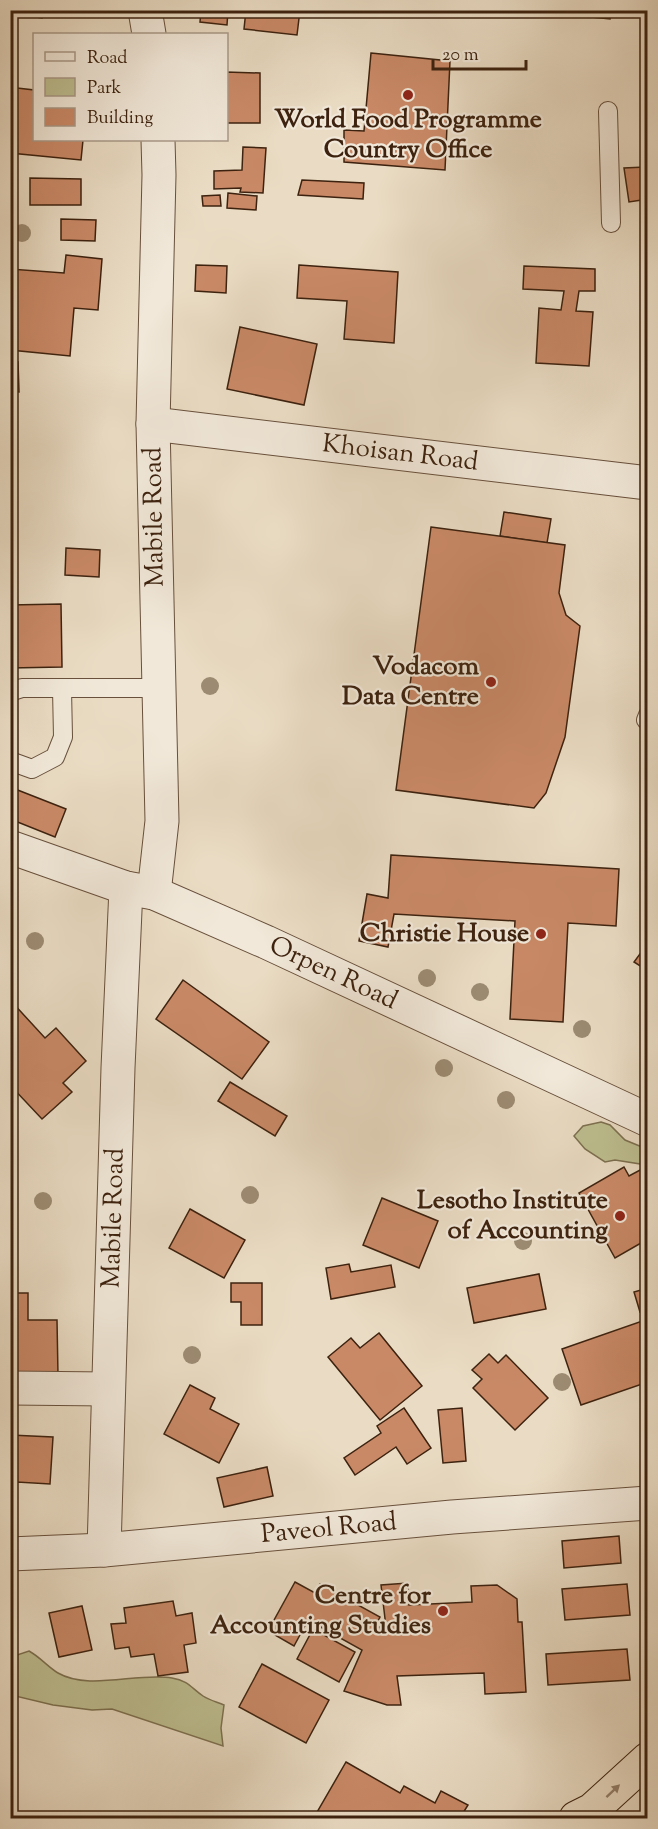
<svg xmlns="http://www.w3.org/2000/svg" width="658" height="1829" viewBox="0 0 658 1829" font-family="'Sorts Mill Goudy',serif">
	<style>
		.green { fill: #bdbe90; stroke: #7d7050; stroke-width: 1.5 }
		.building { fill: #c98967; stroke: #3d220f; stroke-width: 1.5 }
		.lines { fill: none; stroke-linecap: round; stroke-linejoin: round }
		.service-casing { stroke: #68503c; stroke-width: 20 }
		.minor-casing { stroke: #68503c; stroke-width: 35 }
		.trunk-casing { stroke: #3d220f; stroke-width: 35 }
		.service { stroke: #f1e8d9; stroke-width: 18 }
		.minor { stroke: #f1e8d9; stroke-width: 33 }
		.trunk { stroke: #eadcc4; stroke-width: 33 }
		.tree { fill: #9c8b72 }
		.oneway { fill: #947f6a }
		.poi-dot { fill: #8f2418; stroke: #f1e8d9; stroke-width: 2 }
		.labels { text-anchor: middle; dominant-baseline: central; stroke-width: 4.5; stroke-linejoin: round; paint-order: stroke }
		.poi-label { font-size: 26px; font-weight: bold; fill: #3d220f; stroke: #f1e8d9; text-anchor: end }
		.street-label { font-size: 26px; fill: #3d220f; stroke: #f1e8d9 }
	</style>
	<rect width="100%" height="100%" fill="#eadcc4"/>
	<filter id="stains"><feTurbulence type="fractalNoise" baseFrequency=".00333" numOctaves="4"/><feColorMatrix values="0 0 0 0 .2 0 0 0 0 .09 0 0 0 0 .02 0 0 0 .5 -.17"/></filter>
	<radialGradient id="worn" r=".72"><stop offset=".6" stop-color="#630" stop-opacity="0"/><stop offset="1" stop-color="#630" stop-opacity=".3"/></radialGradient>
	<g class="green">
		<polygon points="601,1122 610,1125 625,1140 647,1149 647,1165 615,1160 605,1162 585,1149 574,1136 583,1126"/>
		<path d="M 29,1651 C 40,1657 48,1667 58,1673 C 89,1691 138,1672 172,1678 C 189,1681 191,1688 203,1696 C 209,1700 217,1702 224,1705 L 221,1728 L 223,1746 L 112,1709 L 92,1710 L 53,1705 L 11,1695 L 11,1657 Z"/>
	</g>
	<g class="building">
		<polygon points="10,10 43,10 42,18 10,13"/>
		<polygon points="201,10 228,10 227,25 200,22"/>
		<polygon points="246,10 300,10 297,35 244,29"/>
		<polygon points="571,10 610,10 610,19 572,15"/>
		<polygon points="371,53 450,61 445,170 344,162 344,130 364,131"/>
		<polygon points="226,72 260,73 260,123 226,123"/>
		<polygon points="17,88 34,90 34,140 83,140 81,160 10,153 10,126 14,127"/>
		<polygon points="243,147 266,148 263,193 240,192 241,188 214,189 214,171 242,170"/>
		<polygon points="645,167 648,199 629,202 624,168"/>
		<polygon points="30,178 81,179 81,205 30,205"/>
		<polygon points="302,180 364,183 363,199 298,195"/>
		<polygon points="228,193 257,196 256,210 227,208"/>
		<polygon points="220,195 221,206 203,206 202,196"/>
		<polygon points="61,219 96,220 95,241 61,240"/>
		<polygon points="66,255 102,259 98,310 74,308 70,356 10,350 10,269 64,273"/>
		<polygon points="196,265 227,266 226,293 195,291"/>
		<polygon points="299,265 398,272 394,343 344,339 347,301 297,298"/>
		<polygon points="524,266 595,269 595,291 579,291 576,311 593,312 589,366 536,363 539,308 561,310 564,291 523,289"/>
		<polygon points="240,327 317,344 304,405 227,389"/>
		<polygon points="10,361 18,362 19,392 10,391"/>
		<polygon points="504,512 551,519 547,543 500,536"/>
		<polygon points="431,527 565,545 559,593 566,615 580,626 565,737 546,793 534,808 396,790"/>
		<polygon points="66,548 100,550 99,577 65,575"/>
		<polygon points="61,604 62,667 10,668 10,605"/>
		<polygon points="10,787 66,809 55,837 10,819"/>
		<polygon points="391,855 619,869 616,926 568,923 563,1022 510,1019 515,921 394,914 388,947 359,941 367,894 388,898"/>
		<polygon points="648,943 648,971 634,962"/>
		<polygon points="183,980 269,1042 242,1079 156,1019"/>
		<polygon points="11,1001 45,1038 56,1028 86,1061 63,1083 72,1092 42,1119 10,1085"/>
		<polygon points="230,1082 287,1116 275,1136 218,1101"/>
		<polygon points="624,1167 629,1176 642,1169 648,1179 648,1239 615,1258 579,1193"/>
		<polygon points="382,1198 438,1221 419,1268 363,1245"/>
		<polygon points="190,1209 245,1240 224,1278 169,1248"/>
		<polygon points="349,1264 351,1272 391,1265 395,1287 331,1299 326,1268"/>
		<polygon points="539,1274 546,1309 474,1323 467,1288"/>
		<polygon points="231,1283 262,1283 262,1325 241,1325 241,1302 231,1302"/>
		<polygon points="648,1288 648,1310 640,1312 634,1292"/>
		<polygon points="10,1293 28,1293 28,1320 57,1320 58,1375 10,1376"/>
		<polygon points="648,1319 648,1382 581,1405 562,1349"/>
		<polygon points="379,1333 422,1386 380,1420 328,1357 351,1338 360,1348"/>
		<polygon points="489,1354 498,1363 506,1355 548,1398 515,1430 473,1388 482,1379 472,1370"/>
		<polygon points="190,1385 215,1398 210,1409 239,1424 219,1463 164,1434"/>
		<polygon points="404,1408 431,1448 407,1464 396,1447 355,1475 344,1458 381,1433 377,1426"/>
		<polygon points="462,1408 466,1461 443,1463 438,1410"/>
		<polygon points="10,1435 53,1437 50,1484 17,1482 16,1501 10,1501"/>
		<polygon points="267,1467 273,1496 224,1507 217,1478"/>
		<polygon points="619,1536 621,1563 564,1568 562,1541"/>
		<polygon points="295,1582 315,1593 320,1584 380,1617 375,1627 386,1627 381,1585 408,1583 409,1605 472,1602 471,1586 497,1585 517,1599 518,1622 522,1622 526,1692 485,1694 484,1673 397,1676 401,1705 387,1705 344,1691 362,1650 308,1620 294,1646 268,1631"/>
		<polygon points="627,1584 630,1615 565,1620 562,1589"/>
		<polygon points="173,1601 176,1616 192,1613 196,1643 184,1645 188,1672 158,1676 154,1654 131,1657 129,1647 115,1649 111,1624 126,1623 124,1608"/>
		<polygon points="82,1606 92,1650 59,1657 49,1613"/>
		<polygon points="313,1629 355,1652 339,1682 297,1659"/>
		<polygon points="627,1649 630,1680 548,1685 546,1654"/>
		<polygon points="262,1664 329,1700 306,1743 239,1707"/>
		<polygon points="346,1762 400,1793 404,1786 435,1803 441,1791 468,1805 460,1818 325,1818 316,1814"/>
	</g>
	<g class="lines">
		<g class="service-casing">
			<g id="service">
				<polyline points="608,111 611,223"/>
				<polyline points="10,692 22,688 159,688"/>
				<polyline points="646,720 648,715"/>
				<polyline points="10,761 32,769 55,757 63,737 62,689"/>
			</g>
		</g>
		<g class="minor-casing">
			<g id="minor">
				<polyline points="145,10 149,34"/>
				<path id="s1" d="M 153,424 L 648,483"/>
				<path id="s2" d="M 10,847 L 126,888 L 154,893 L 266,942 L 648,1120"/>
				<polyline points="154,893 162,821 153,424 159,175 158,140"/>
				<polyline points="10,1388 108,1389"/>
				<path id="s3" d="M 104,1550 L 118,1068 L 126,888"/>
				<path id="s4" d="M 10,1554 L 104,1550 L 452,1517 L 648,1503"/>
			</g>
		</g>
		<g class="trunk-casing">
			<polyline id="trunk" points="576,1818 592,1810 648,1759"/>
		</g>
		<use href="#service" class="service"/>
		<use href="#minor" class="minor"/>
		<use href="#trunk" class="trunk"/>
	</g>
	<g class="tree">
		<circle cx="22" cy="233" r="9"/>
		<circle cx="210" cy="686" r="9"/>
		<circle cx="35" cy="941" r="9"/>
		<circle cx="427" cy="978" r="9"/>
		<circle cx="480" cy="992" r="9"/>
		<circle cx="582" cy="1029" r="9"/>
		<circle cx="444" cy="1068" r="9"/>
		<circle cx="506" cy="1100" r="9"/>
		<circle cx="250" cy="1195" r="9"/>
		<circle cx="43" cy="1201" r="9"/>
		<circle cx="523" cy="1241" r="9"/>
		<circle cx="192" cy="1355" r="9"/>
		<circle cx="562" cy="1382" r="9"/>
	</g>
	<defs><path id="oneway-solid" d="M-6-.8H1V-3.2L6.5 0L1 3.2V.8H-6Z" transform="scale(1.5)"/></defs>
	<use class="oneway" href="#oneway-solid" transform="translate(613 1791) rotate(-43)"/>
	<g class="poi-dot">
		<circle cx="408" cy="95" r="6"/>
		<circle cx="491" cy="682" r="6"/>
		<circle cx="541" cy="934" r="6"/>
		<circle cx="620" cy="1216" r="6"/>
		<circle cx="443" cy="1611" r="6"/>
	</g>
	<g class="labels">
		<g class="poi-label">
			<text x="408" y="120" text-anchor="middle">World Food Programme<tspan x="408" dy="30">Country Office</tspan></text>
			<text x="479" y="667">Vodacom<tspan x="479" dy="30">Data Centre</tspan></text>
			<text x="529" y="934">Christie House</text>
			<text x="608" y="1201">Lesotho Institute<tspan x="608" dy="30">of Accounting</tspan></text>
			<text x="431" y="1596">Centre for<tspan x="431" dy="30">Accounting Studies</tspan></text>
		</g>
		<g class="street-label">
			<text stroke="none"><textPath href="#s1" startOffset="249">Khoisan Road</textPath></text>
			<text transform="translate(155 517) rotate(-91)">Mabile Road</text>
			<text stroke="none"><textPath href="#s2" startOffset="348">Orpen Road</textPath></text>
			<text stroke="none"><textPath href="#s3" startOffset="332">Mabile Road</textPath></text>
			<text stroke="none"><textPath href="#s4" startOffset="320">Paveol Road</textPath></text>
		</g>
	</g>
	<rect width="658" height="1829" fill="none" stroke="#eadcc4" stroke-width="36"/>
	<rect x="12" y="12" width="634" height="1805" fill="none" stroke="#3d220f" stroke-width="3"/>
	<rect x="18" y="18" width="622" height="1793" fill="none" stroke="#3d220f" stroke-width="1.5"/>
	<rect x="33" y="33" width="195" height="108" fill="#f1e8d9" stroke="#a99988" stroke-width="1.5"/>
	<rect x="45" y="52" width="30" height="9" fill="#f1e8d9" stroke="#a99988" stroke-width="1.5"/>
	<text x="87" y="63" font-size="18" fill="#3d220f">Road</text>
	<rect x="45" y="78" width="30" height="18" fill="#bdbe90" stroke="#a99988" stroke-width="1.5"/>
	<text x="87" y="93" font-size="18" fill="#3d220f">Park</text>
	<rect x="45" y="108" width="30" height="18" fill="#c98967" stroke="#a99988" stroke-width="1.5"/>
	<text x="87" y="123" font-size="18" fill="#3d220f">Building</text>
	<path d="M433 60v9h93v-9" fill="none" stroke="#3d220f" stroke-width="3"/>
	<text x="442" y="60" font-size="18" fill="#3d220f" stroke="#f1e8d9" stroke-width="4.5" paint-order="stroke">20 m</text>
	<rect width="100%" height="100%" filter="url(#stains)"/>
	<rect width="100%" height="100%" fill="url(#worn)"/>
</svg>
